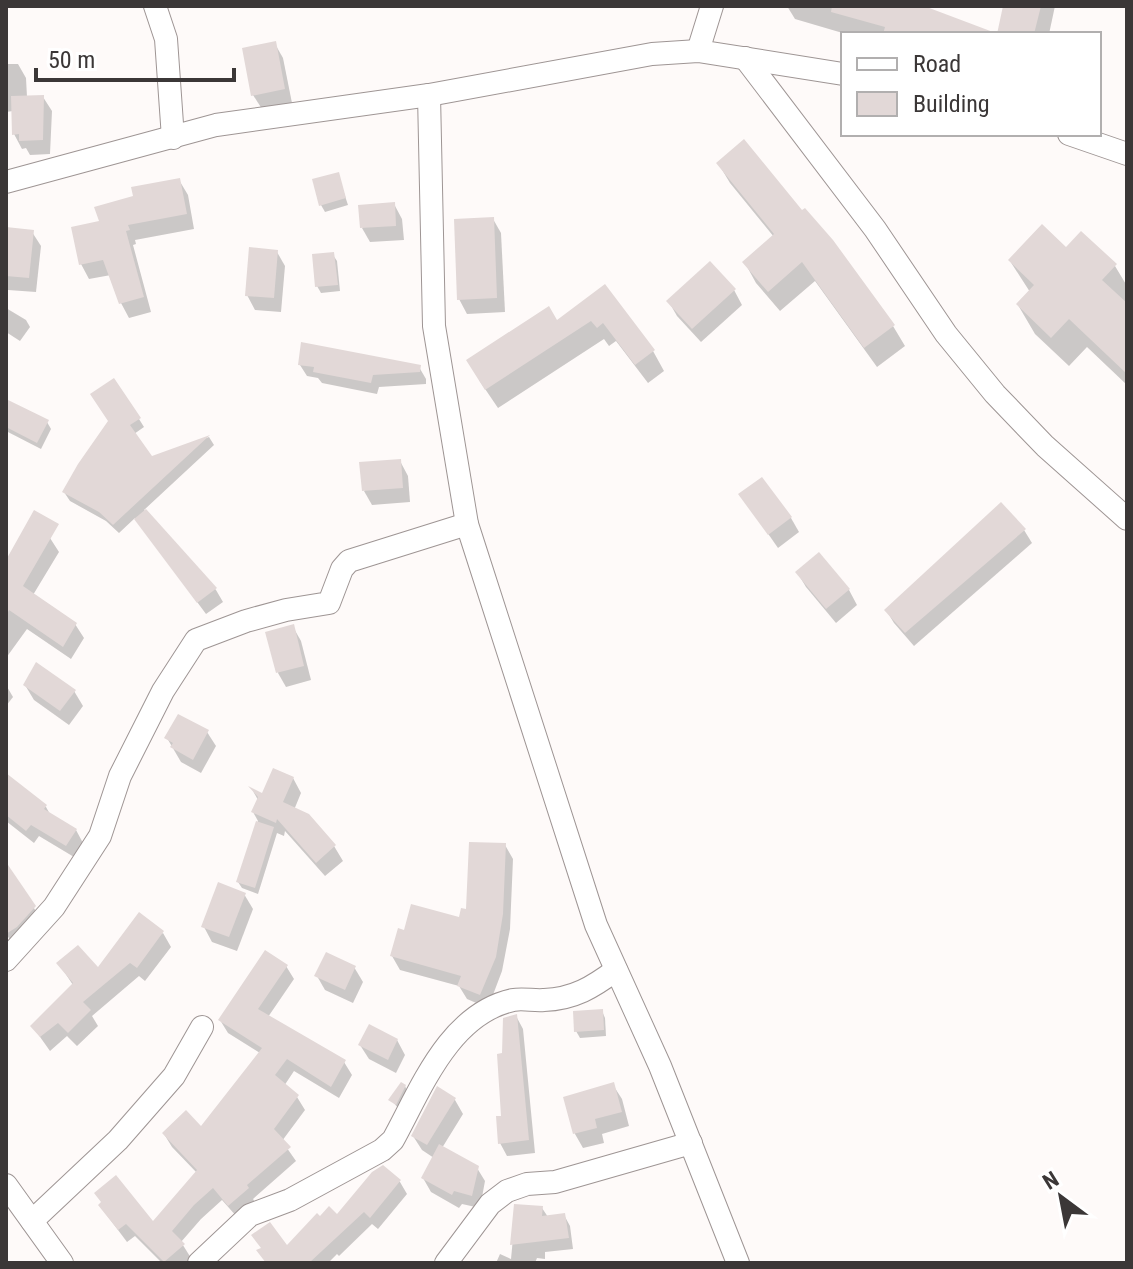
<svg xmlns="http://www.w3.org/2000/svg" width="1133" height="1269" viewBox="0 0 1133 1269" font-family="'Roboto Condensed',sans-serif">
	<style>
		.shadow { fill: #0003 }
		.building { fill: #e2d8d7 }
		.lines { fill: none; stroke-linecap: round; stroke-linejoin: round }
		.minor-casing { stroke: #9e9594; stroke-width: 24 }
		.minor { stroke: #fff; stroke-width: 22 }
	</style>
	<rect width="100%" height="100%" fill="#fefaf9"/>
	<g class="shadow">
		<polygon points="787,6 918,6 984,34 846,34 795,19"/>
		<polygon points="1005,6 1055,6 1049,34 999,34"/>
		<polygon points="275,44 283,58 292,103 262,109 253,95"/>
		<polygon points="6,64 18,64 26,78 27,97 43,97 52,111 50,154 30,155 26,148 22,149 14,134 13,111 6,112"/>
		<polygon points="718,163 893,326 905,346 877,367 815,281 780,311 756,283 745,263 774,237 730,183"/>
		<polygon points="338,175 348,205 325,212 321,205"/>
		<polygon points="179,180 188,195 194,229 135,240 136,244 133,245 151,312 129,318 121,303 111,275 89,279 81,264 101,223"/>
		<polygon points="394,204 402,219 404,240 370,242 362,228"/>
		<polygon points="493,219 501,233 505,312 467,314 459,299"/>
		<polygon points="6,229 32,232 41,246 36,292 8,290 6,285"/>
		<polygon points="1067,250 1115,266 1127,286 1127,300 1124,303 1127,306 1127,385 1087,347 1069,366 1035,334 1018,305 1030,292 1010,261"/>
		<polygon points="277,252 285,266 281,312 255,310 247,295"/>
		<polygon points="333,255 337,261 340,291 321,293 317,286"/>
		<polygon points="604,287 653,351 664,371 648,383 616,341 609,346 604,339 498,408 479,380"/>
		<polygon points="734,290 742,305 701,342 677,316 669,302"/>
		<polygon points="6,308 26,320 30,327 20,341 6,332"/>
		<polygon points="300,365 419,367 426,379 426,384 379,387 377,394 322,383 318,378 307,376"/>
		<polygon points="6,401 47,422 51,429 41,449 6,431"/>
		<polygon points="139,419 144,427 134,434 151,459 209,437 214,445 144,510 216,590 223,602 206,614 135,518 119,533 106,521 70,501 64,492 110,421"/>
		<polygon points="400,461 408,476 410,502 372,505 364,491"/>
		<polygon points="741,495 791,518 799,532 778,548"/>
		<polygon points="1024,530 1032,543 914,646 894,623 886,610"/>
		<polygon points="50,538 59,552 33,595 75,624 84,638 71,659 27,629 6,658 6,571"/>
		<polygon points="819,554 849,590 857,605 836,623 806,587 797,572"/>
		<polygon points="293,627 301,641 311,680 286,687 278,673"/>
		<polygon points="6,685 13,697 6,706"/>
		<polygon points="25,685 74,691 83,706 69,725 34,700"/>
		<polygon points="207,732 216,746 201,773 181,762 167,738"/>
		<polygon points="293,778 301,793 294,810 334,846 343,861 325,876 285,831 284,836 277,833 258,894 242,888 238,882 258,821 253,812 258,800 253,791 263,795"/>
		<polygon points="6,781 46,807 51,816 76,830 83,843 74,857 39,836 34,843 6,821"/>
		<polygon points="505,845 513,859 510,929 502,971 488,1008 467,999 459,986 400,970 392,956 405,932 461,919"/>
		<polygon points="6,865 43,922 16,948 6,934"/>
		<polygon points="244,894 253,909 237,951 212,942 204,927"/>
		<polygon points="163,933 171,947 145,981 139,976 92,1016 98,1026 77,1046 67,1036 50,1051 33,1027 73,985 59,964 98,970"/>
		<polygon points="286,966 294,979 268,1017 344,1062 352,1075 339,1098 294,1071 284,1086 297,1097 305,1110 282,1141 296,1161 253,1199 255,1202 237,1217 222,1200 201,1219 181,1242 191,1258 185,1263 162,1263 135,1236 127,1242 100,1206 153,1224 197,1173 172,1147 164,1134 201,1129 260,1053 228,1033 220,1020"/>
		<polygon points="354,967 363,982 353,1003 325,990 317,976"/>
		<polygon points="602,1011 605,1018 606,1036 580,1038 576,1031"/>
		<polygon points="516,1016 523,1029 535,1153 507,1156 500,1143 504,1117 504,1055"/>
		<polygon points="397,1040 405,1055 396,1073 369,1059 360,1045"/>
		<polygon points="613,1085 622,1099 629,1126 602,1134 604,1143 583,1148 575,1134 565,1098"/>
		<polygon points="405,1086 408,1093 400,1110 391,1100"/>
		<polygon points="438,1089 455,1100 463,1114 442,1148 477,1168 485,1181 480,1208 462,1204 459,1208 431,1192 423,1178 434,1158 422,1150 413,1136"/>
		<polygon points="383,1168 400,1182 407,1194 378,1229 372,1224 339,1256 337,1254 328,1263 272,1263 254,1236 287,1249 320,1219 338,1217"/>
		<polygon points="516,1206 542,1208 548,1217 564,1215 570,1226 573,1249 545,1252 545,1259 537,1258 535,1263 496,1263 500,1254 511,1259"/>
	</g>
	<g class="building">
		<polygon points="832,6 924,6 993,32 992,34 883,34 885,27 831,12"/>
		<polygon points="1003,6 1041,6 1034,34 997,34"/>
		<polygon points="276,41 285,89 251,96 242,48"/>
		<polygon points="44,95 43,140 19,141 19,134 12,135 11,96"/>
		<polygon points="744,139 802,210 805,208 833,240 895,325 864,348 802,262 768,292 742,262 774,234 716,163"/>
		<polygon points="339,172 346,198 319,206 312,179"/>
		<polygon points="180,178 187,214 128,225 130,230 126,231 144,297 119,304 103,260 79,265 71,227 99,221 94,207 133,196 131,187"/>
		<polygon points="395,202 396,226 360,228 358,205"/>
		<polygon points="494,217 497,298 457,300 454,219"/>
		<polygon points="1042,224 1066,247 1081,231 1117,264 1102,280 1127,303 1127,374 1069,319 1051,338 1016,304 1034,285 1008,260"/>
		<polygon points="6,227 34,230 29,278 6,276"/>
		<polygon points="249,247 278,250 274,298 245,296"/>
		<polygon points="334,252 338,285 315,287 312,254"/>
		<polygon points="710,261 736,289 692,329 666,301"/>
		<polygon points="605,284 655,350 635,365 603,323 597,328 591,321 485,390 466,360 549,306 557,320"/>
		<polygon points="301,342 421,365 420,372 373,375 371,383 313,372 314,367 298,365"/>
		<polygon points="114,378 141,418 130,425 152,456 210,435 113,525 99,512 62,492 78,464 108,421 90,394"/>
		<polygon points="6,399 49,420 37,443 6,427"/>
		<polygon points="401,459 403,488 362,491 359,462"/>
		<polygon points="762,477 792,517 768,535 738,494"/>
		<polygon points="1001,502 1026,529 905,633 884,610"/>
		<polygon points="146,509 217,588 197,603 134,519"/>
		<polygon points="34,510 59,524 23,586 77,623 63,647 9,610 6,616 6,560"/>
		<polygon points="819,552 850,589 826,609 795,572"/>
		<polygon points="294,624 304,666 276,673 265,632"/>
		<polygon points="36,662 76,690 60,711 23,685"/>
		<polygon points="178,714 209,730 193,760 170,747 173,743 164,738"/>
		<polygon points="273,768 294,777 283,802 309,814 336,845 316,863 277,819 276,823 251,812 258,797 248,786 262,793"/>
		<polygon points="6,773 47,805 44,809 77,829 66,846 31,825 26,831 6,815"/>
		<polygon points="256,821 274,827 255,888 236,882"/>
		<polygon points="469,842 506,843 503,914 496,957 480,995 457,986 461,976 390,956 398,928 404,930 411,904 459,917 461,908 466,909"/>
		<polygon points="6,862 36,906 17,927 6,934"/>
		<polygon points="218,882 246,893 229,937 201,927"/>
		<polygon points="139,912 164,931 137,968 130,963 83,1002 91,1010 68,1033 58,1023 40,1037 30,1026 73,983 56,963 78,945 98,967"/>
		<polygon points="265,950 288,965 258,1009 346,1060 331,1087 287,1059 275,1075 299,1095 274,1129 291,1147 247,1185 249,1188 228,1206 213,1188 194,1205 172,1231 185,1244 164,1262 126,1224 118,1230 98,1205 101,1202 94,1193 116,1175 153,1221 197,1170 162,1133 186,1110 201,1126 262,1048 218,1020"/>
		<polygon points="326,952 356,966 345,990 314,976"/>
		<polygon points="603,1009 604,1030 574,1032 573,1011"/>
		<polygon points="517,1014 529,1140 498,1144 496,1116 501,1116 497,1054 502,1053 503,1018"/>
		<polygon points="369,1024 398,1039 388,1060 358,1045"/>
		<polygon points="401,1082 406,1085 396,1105 388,1100"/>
		<polygon points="614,1082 622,1112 595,1119 597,1128 573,1134 563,1097"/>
		<polygon points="437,1086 456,1098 427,1145 411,1136"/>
		<polygon points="439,1144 479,1166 472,1196 454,1191 452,1195 421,1178"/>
		<polygon points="383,1165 401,1180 370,1218 364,1212 309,1263 266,1263 256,1250 261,1248 251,1235 270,1222 287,1245 317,1213 320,1216 329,1206 337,1214 372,1172"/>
		<polygon points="514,1204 543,1206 542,1216 565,1213 569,1238 510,1245"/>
	</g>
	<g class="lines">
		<g class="minor-casing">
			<g id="minor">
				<polyline points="155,6 166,39 173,138"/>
				<polyline points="698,51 712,6"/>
				<polyline points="745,58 875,229 946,334 995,394 1045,446 1127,519"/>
				<polyline points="429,95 434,326 467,524 596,925 660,1066 738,1263"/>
				<polyline points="1069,134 1127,154"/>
				<polyline points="6,182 216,125 429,95 652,54 698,51 843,74"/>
				<polyline points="6,960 54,907 100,836 120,776 163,691 196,640 246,621 286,610 329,603 342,569 349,561 467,524"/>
				<polyline points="6,1185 62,1263"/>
				<polyline points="32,1221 118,1140 174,1076 202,1027"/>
				<path d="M 199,1263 L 250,1215 L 290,1200 L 382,1150 L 393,1140 C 421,1089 449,1014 513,1000 C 523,998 534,1001 544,1000 C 574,999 593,987 616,970"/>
				<polyline points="446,1263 490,1204 507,1191 527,1184 555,1182 691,1143"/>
			</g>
		</g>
		<use href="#minor" class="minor"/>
	</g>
	<rect width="1133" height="1269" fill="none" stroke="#3b3737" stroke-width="16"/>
	<rect x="841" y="32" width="260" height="104" fill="#ffffff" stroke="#b1afaf" stroke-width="2"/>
	<rect x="857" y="58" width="40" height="12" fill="#ffffff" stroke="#b1afaf" stroke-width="2"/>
	<text x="913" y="72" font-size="24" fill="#3b3737">Road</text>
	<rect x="857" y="92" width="40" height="24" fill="#e2d8d7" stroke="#b1afaf" stroke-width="2"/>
	<text x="913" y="112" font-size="24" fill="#3b3737">Building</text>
	<g transform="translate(1061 1197) rotate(328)" stroke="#ffffff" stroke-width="6" paint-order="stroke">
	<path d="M0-6L14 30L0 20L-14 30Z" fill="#3b3737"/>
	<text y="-12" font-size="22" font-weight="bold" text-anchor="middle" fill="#3b3737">N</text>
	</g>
	<path d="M36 68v12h198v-12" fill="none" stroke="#3b3737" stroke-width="4"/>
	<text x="48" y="68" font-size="24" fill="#3b3737" stroke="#ffffff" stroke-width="6" paint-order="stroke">50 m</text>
</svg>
